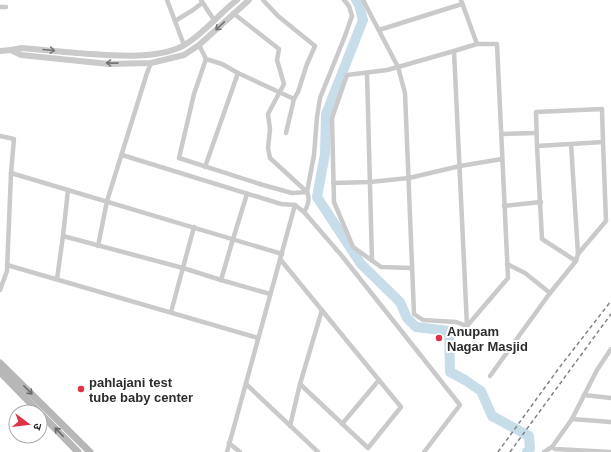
<svg xmlns="http://www.w3.org/2000/svg" width="611" height="452" viewBox="0 0 611 452" font-family="Helvetica,'Noto Sans Devanagari',sans-serif">
	<style>
		.lines { fill: none; stroke-linecap: round; stroke-linejoin: round }
		.river { stroke: #c7ddea; stroke-width: 10 }
		.minor { stroke: #cacaca; stroke-width: 4.5 }
		.tertiary { stroke: #cacaca; stroke-width: 6 }
		.secondary { stroke: #b7b7b7; stroke-width: 7 }
		.rail { stroke: #828282; stroke-width: 1.5; stroke-dasharray: 4 3; stroke-linecap: butt }
		.oneway { stroke: #747474 }
		.oneway2 { stroke: #6b6b6b }
		.poi-dot { fill: #df3445; stroke: #fff; stroke-width: 1.5 }
		.labels { text-anchor: middle; dominant-baseline: central; stroke-width: 4; stroke-linejoin: round; paint-order: stroke }
		.poi-label { font-size: 13px; font-weight: bold; fill: #2d2d2d; stroke: #fff; text-anchor: start }
	</style>
	<rect width="100%" height="100%" fill="#fff"/>
	<g class="lines">
		<polyline class="river" points="356,0 359,5 363,20 326,114 325,154 317,197 361,264 400,302 407,318 416,327 449,331 450,372 465,380 481,391 492,416 529,436 530,449 527,452"/>
		<g class="minor">
			<polyline points="167,0 184,45"/>
			<polyline points="201,0 214,20"/>
			<polyline points="363,0 398,67 387,70 347,75 332,118 334,202 353,247 381,267 412,268"/>
			<polyline points="461,0 477,44 454,51 467,326"/>
			<polyline points="0,7 6,7"/>
			<polyline points="175,21 193,10 202,3"/>
			<polyline points="379,30 462,4"/>
			<polyline points="199,45 206,59 194,94 179,158 263,185 292,193 307,192 270,158 268,148 270,129 268,114 284,84 277,60 279,49 233,13"/>
			<polyline points="454,51 398,67 405,93 414,314 423,320 456,322 467,326"/>
			<polyline points="206,59 222,64 238,73 294,99 298,92 307,64 315,46 278,16 263,0"/>
			<polyline points="367,73 372,261"/>
			<polyline points="286,133 294,99"/>
			<polyline points="501,134 536,133"/>
			<polyline points="0,136 14,139 11,173"/>
			<polygon points="571,144 578,254 576,261 542,239 537,146"/>
			<polyline points="537,146 536,112 602,109 603,142 571,144"/>
			<polyline points="122,155 281,204 295,205 304,212 342,256 460,405 424,452"/>
			<polyline points="205,167 238,73"/>
			<polyline points="333,183 370,182 409,178 460,166 502,159"/>
			<polyline points="247,194 233,239 221,280 270,294"/>
			<polyline points="504,206 541,202"/>
			<path d="M 304,212 C 308,206 310,198 307,192 L 314,155 L 317,117 L 320,98 L 345,36 L 352,16 L 349,6 L 344,0"/>
			<polyline points="63,236 68,190"/>
			<polyline points="98,246 107,201 147,73 151,63"/>
			<polyline points="578,254 606,221 603,142"/>
			<polyline points="280,259 401,407 368,448 300,384 290,426"/>
			<polyline points="507,264 525,273 550,293"/>
			<polyline points="7,265 258,338"/>
			<polyline points="57,279 63,236 183,268 221,280"/>
			<polyline points="0,290 7,271 11,173 282,254"/>
			<polyline points="171,312 194,227"/>
			<polyline points="467,326 508,278 497,44 477,44"/>
			<polyline points="490,376 550,293 576,261"/>
			<polyline points="246,384 318,452"/>
			<polyline points="300,384 322,310"/>
			<polyline points="584,395 611,398"/>
			<polyline points="572,419 597,370 611,349"/>
			<polyline points="342,424 379,380"/>
			<polyline points="229,443 240,452"/>
			<polyline points="552,447 555,449 611,452"/>
			<polyline points="227,452 295,205"/>
			<polyline points="544,452 552,447 572,419 611,422"/>
		</g>
		<g class="tertiary">
			<path d="M 11,50 L 22,48 C 41,50 59,51 77,53 C 107,55 160,61 186,44 C 205,32 219,14 237,0"/>
			<polyline points="0,51 11,50 21,55 109,64 151,63 184,55 199,45 249,0"/>
		</g>
		<g class="secondary">
			<polyline points="0,363 90,452"/>
			<polyline points="0,372 39,412"/>
			<polyline points="40,413 78,452"/>
		</g>
		<g class="rail">
			<polyline points="498,452 559,368 611,301"/>
			<polyline points="510,452 611,314"/>
		</g>
	</g>
	<defs><path id="oneway-shaft" d="M-6 0H5M1.5-3L5.5 0L1.5 3" fill="none" stroke-width="1.6" stroke-linecap="round" stroke-linejoin="round"/></defs>
	<g class="oneway">
		<use href="#oneway-shaft" transform="translate(220 26) rotate(137)"/>
		<use href="#oneway-shaft" transform="translate(49 50) rotate(5)"/>
		<use href="#oneway-shaft" transform="translate(112 63) rotate(-179)"/>
	</g>
	<g class="oneway2">
		<use href="#oneway-shaft" transform="translate(28 390) rotate(45)"/>
		<use href="#oneway-shaft" transform="translate(59 432) rotate(-134)"/>
	</g>
	<g class="poi-dot">
		<circle cx="439" cy="338" r="4"/>
		<circle cx="81" cy="389" r="4"/>
	</g>
	<g class="labels">
		<g class="poi-label">
			<text x="447" y="331">Anupam<tspan x="447" dy="15">Nagar Masjid</tspan></text>
			<text x="89" y="382">pahlajani test<tspan x="89" dy="15">tube baby center</tspan></text>
		</g>
	</g>
	<g transform="translate(28 424) rotate(105)"><circle r="19" fill="#ffffff" stroke="#ababab"/>
	<path d="M0-3L7 15L0 10L-7 15Z" fill="#df3445"/>
	<text y="-6" font-size="11" font-weight="bold" text-anchor="middle" fill="#2d2d2d">उ</text>
	</g>
</svg>
